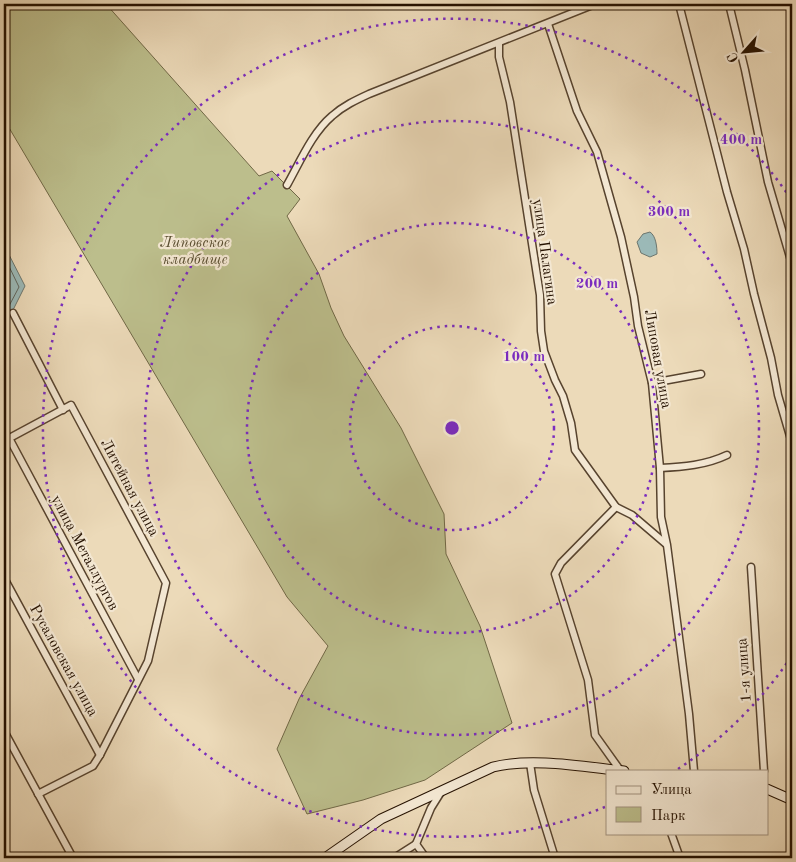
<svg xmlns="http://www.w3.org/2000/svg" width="796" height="862" viewBox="0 0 796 862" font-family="'Old Standard TT',serif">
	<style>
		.green { fill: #bcbe8c; stroke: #706846 }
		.water { fill: #9bb9b7; stroke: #6c766e }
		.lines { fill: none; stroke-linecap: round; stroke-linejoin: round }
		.shore { stroke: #60655c; stroke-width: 1 }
		.street-casing { stroke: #57432e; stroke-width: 9 }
		.secondary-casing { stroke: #251100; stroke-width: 11 }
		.street { stroke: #f3e7d2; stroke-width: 6 }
		.secondary { stroke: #f3e7d2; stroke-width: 9 }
		.ring { fill: none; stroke: #7b2cbf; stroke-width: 2.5; stroke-dasharray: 2.5 5 }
		.labels { text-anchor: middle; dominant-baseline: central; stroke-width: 4.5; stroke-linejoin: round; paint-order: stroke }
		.park-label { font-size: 15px; font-style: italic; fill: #5a4e31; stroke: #f3e7d2 }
		.street-label { font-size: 15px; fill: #251100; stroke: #f3e7d2 }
		.centre { fill: #7b2cbf; stroke: #f3e7d2; stroke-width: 2.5 }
		.ring-label { font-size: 15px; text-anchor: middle; font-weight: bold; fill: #7b2cbf; stroke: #f3e7d2; stroke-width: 4.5; stroke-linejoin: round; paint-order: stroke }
	</style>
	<rect width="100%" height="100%" fill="#ecdab9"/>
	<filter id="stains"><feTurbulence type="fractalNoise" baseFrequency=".004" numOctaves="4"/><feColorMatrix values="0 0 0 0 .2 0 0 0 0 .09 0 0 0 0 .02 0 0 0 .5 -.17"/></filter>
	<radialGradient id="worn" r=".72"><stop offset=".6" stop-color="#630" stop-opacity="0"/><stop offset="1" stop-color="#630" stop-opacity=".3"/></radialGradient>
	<polygon class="green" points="4,4 106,4 259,176 272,171 300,199 287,216 319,274 331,308 344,336 401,428 444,514 446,554 480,626 512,723 425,780 363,800 307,814 277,749 299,699 328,646 287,597 5,121 4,118"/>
	<g class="water">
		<path d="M 650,232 C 656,236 657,247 657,254 L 650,257 L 641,253 L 637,242 L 643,234 Z"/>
		<polygon points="4,245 25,286 13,310 4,315"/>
	</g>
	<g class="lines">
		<polyline class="shore" points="4,256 19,287 9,306 4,310"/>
		<g class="street-casing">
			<g id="street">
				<polyline points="679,4 727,192 744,249 754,294 771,358 778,395 792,443"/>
				<polyline points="729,4 745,70 768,182 792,264"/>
				<polyline points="548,24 577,111 597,152 621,237 634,297 638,326 652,383 660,468 661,517 667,545 689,714 694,771"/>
				<polyline points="499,43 499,57 510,102 540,295 541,331 544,351 555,380 563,396 571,423 575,450 616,507 632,515 666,544"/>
				<path d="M 287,185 C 300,162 312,133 332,116 C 343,106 356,100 369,94 L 595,4"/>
				<polyline points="13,313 63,410"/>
				<polyline points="652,383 701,374"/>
				<polyline points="9,438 138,679"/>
				<polyline points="4,441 71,405 166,583 148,661 100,755 93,766 38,794"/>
				<path d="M 660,468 C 683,467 706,465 727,455"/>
				<polyline points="616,507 561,563 555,574 588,680 595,735 620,770"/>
				<polyline points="751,567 764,771"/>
				<polyline points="4,578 100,755"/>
				<polyline points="4,731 73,858"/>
				<polyline points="530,763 534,790 555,858"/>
				<polyline points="671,833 680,858"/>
				<polyline points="416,844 431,808 441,792"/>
				<polyline points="416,844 426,858"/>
				<polyline points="394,858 416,844"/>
			</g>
		</g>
		<g class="secondary-casing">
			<g id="secondary">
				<polyline points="767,789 792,800"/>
				<path d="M 325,858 L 381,819 L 493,767 C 532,757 585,767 624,771"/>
			</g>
		</g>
		<use href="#street" class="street"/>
		<use href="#secondary" class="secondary"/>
	</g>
	<g class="ring">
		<circle cx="452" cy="428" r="102"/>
		<circle cx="452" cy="428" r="205"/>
		<circle cx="452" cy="428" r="307"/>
		<path d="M791 657A409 409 0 0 1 678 769M605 807A409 409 0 1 1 791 199"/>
	</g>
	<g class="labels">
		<g class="park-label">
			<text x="195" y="243">Липовское<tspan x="195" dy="17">кладбище</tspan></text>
		</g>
		<g class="street-label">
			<text transform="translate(544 252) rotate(82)">улица Палагина</text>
			<text transform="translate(657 359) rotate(80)">Липовая улица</text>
			<text transform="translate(129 488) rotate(62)">Литейная улица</text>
			<text transform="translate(84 553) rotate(62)">улица Металлургов</text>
			<text transform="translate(63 661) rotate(61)">Русаловская улица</text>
			<text transform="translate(745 670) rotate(-94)">1-я улица</text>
		</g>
	</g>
	<circle cx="452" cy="428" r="8" class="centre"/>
	<g class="ring-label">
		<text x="741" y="144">400 m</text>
		<text x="669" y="216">300 m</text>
		<text x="597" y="288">200 m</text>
		<text x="524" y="361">100 m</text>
	</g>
	<rect width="796" height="862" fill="none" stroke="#ecdab9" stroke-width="20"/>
	<rect x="5" y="5" width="786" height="852" fill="none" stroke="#251100" stroke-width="2.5"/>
	<rect x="10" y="10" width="776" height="842" fill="none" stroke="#251100"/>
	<rect x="606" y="770" width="162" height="65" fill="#f3e7d2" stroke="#a1917e"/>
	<rect x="616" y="786" width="25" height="8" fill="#f3e7d2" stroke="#a1917e"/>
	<text x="651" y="794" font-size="15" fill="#251100">Улица</text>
	<rect x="616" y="807" width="25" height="15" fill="#bcbe8c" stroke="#a1917e"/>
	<text x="651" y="820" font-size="15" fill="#251100">Парк</text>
	<g transform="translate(744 52) rotate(243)" stroke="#f3e7d2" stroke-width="4" paint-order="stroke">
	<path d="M0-4L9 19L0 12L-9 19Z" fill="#251100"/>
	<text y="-8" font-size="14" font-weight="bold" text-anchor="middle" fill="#251100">С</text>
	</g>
	<rect width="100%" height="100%" filter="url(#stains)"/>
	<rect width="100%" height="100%" fill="url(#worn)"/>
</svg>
